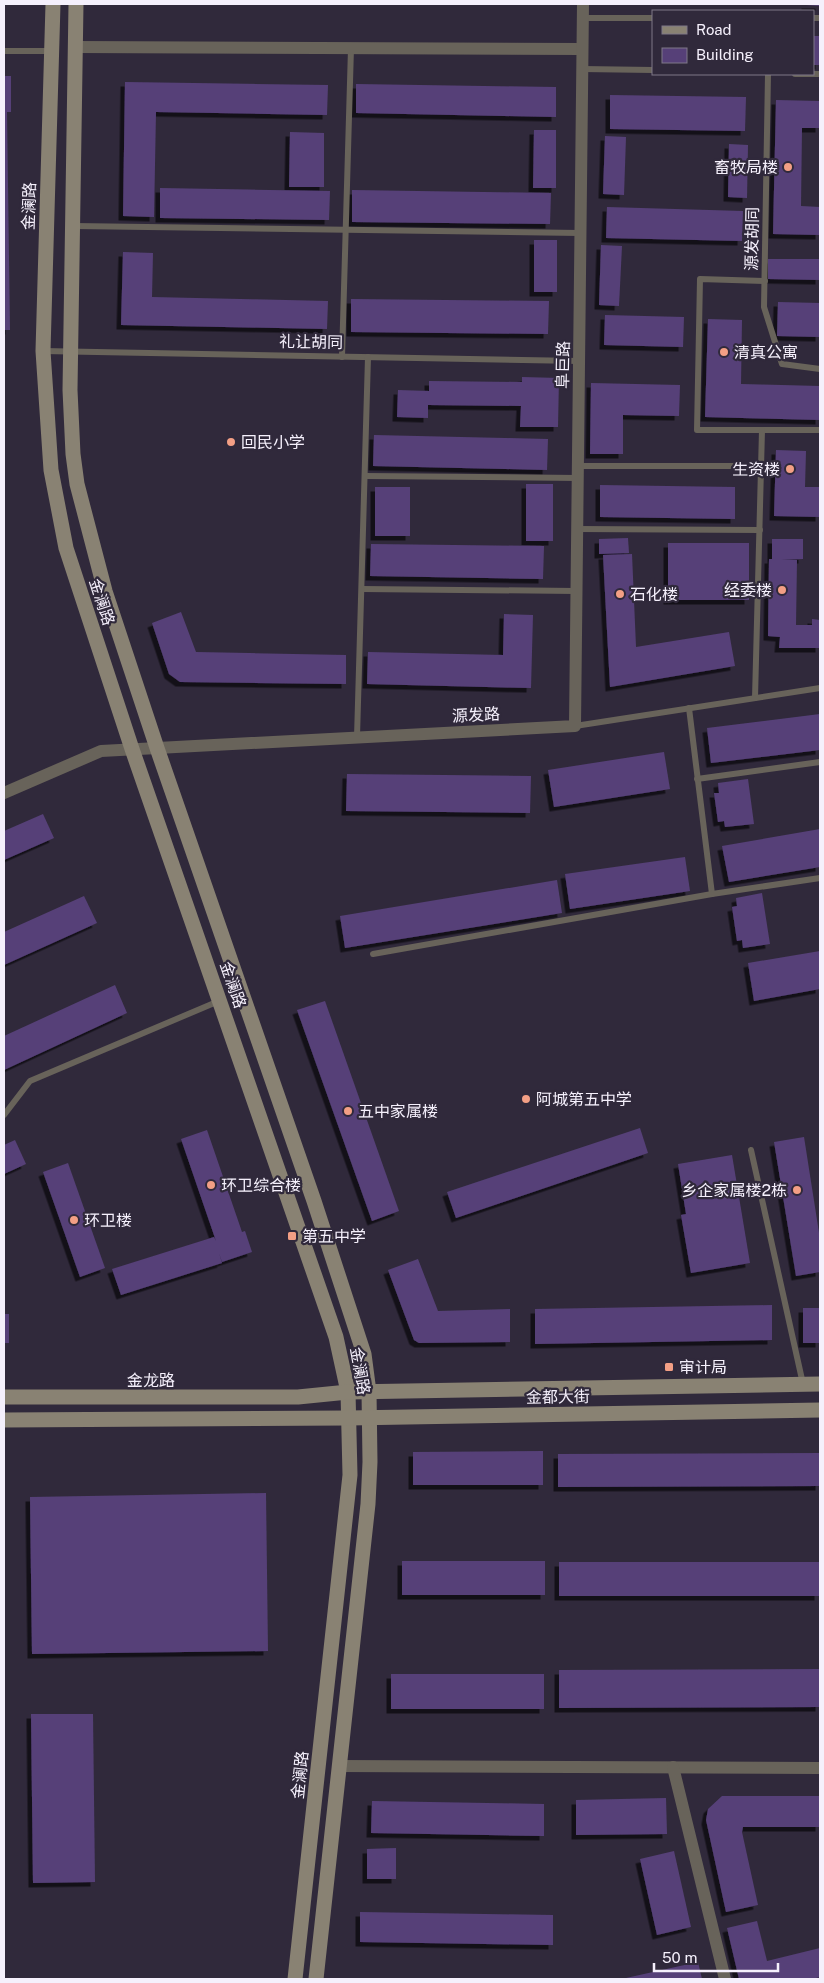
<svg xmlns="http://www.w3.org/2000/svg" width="824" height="1983" viewBox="0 0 824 1983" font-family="'Public Sans','Noto Sans SC',sans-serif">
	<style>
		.building { fill: #564078; filter: url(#shadow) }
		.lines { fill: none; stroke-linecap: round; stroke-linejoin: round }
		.lane { stroke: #68635a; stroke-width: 6 }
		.street { stroke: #68635a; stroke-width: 12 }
		.secondary { stroke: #898273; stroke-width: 15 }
		.poi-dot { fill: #f39f85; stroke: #30293b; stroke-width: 2 }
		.labels { text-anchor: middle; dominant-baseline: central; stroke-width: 4.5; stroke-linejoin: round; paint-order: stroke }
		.poi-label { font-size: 16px; fill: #f5f0fc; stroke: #30293b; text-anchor: start }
		.street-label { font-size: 16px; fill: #f5f0fc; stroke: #30293b }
	</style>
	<defs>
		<filter id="shadow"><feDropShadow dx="-4.5" dy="4.5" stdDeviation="0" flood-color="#0009"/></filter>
	</defs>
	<rect width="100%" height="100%" fill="#30293b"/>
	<g class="building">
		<polygon points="806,4 820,4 820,6 806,5"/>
		<rect x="813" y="36" width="7" height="29"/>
		<polygon points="4,76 11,76 11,112 7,112 10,330 4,330"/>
		<polygon points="125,82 328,85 327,115 156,112 154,217 123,216"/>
		<polygon points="356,84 556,87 556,117 356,113"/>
		<polygon points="610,95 746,97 745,131 610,129"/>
		<polygon points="776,100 820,101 820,128 802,128 801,206 820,207 820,235 773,234"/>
		<polygon points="534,130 556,130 556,188 533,188"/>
		<polygon points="290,132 324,133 324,187 289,187"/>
		<polygon points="605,136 626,137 624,195 603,194"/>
		<polygon points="729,144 748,145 747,198 728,197"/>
		<polygon points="160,188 330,191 329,220 160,218"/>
		<polygon points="352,190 551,193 550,224 352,222"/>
		<polygon points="607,207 743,211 742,241 606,238"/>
		<rect x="534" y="240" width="23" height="52"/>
		<polygon points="601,245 622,246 619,306 599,305"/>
		<polygon points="123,252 153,253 152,297 328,301 327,329 121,325"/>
		<polygon points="768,259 820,259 820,280 768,279"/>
		<polygon points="351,299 549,301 548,334 351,332"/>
		<polygon points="778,302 820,303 820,337 777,336"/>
		<polygon points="605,315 684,317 683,347 604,345"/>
		<polygon points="708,319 742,320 741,384 820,386 820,420 705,417"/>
		<polygon points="522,377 559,378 558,427 520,427 521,406 428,405 428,418 397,417 398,390 429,391 429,381 522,382"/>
		<polygon points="591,383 680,385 679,416 623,415 623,454 590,454"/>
		<polygon points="374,435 548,439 547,470 373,466"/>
		<polygon points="776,450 806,451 805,487 820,487 820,517 774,516"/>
		<rect x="526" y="484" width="27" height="57"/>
		<polygon points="600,485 735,487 735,519 600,517"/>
		<rect x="375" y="487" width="35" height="49"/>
		<polygon points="628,538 629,553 599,554 599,539"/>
		<polygon points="772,539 803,539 803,559 781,560 797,560 796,625 812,625 812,619 820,620 820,648 779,648 780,637 768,636 769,559 772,559"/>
		<rect x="668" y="543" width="81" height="57"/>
		<polygon points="371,544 544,546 543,579 370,576"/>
		<polygon points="632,554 636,647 729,632 735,666 610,687 603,555"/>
		<polygon points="181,612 196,652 346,655 346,684 180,682 169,674 152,623"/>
		<polygon points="504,614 533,615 531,688 367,684 368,652 503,655"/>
		<polygon points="820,714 820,750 711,763 707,728"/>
		<polygon points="664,752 670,789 554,807 548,770"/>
		<polygon points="347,774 531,776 530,813 346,811"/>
		<polygon points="748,779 754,824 725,827 724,821 718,822 714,793 719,793 718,783"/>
		<polygon points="43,814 54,838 4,860 4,831"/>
		<polygon points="820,829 820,867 729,882 722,846"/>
		<polygon points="685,857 690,891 570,909 565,874"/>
		<polygon points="557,880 562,913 345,948 340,916"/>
		<polygon points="762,893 770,944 743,948 742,940 737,941 732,907 737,906 736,898"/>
		<polygon points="84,896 97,923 4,965 4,932"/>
		<polygon points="820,951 820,989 754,1001 748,963"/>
		<polygon points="115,985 127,1013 4,1070 4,1036"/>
		<polygon points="325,1001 399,1211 372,1221 297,1010"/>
		<polygon points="640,1128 648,1153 456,1218 447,1192"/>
		<polygon points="207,1130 242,1232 245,1231 252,1252 222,1262 219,1253 222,1263 121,1295 112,1269 214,1237 216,1241 181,1139"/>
		<polygon points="804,1137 820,1239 820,1272 796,1276 774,1142"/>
		<polygon points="15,1140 26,1164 4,1174 4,1145"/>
		<polygon points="732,1155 750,1263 691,1273 681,1215 686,1214 678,1164"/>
		<polygon points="68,1163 105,1268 80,1277 43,1172"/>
		<polygon points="418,1259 438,1311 510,1309 510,1342 419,1343 414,1340 388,1270"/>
		<polygon points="772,1305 772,1340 535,1344 535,1309"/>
		<rect x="803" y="1308" width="17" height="35"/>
		<rect x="4" y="1314" width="5" height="29"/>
		<polygon points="543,1451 543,1485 413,1485 413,1452"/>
		<polygon points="820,1453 820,1486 558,1487 558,1454"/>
		<polygon points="266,1493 268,1651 32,1654 30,1497"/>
		<rect x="402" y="1561" width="143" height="34"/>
		<rect x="559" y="1562" width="260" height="34"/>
		<polygon points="820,1669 820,1707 559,1708 559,1670"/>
		<rect x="391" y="1674" width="153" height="35"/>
		<polygon points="31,1714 93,1714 95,1882 33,1883"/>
		<polygon points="722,1796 820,1796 820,1827 743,1827 742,1832 758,1905 726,1912 706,1820 708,1809"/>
		<polygon points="666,1798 667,1834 576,1835 576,1800"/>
		<polygon points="372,1801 544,1804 544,1836 371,1833"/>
		<polygon points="396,1848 396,1879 367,1879 367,1849"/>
		<polygon points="674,1851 691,1927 657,1935 640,1859"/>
		<polygon points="360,1912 553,1915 553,1945 360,1942"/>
		<polygon points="757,1921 767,1961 820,1948 820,1977 812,1979 739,1979 727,1928"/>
		<polygon points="698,1962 702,1979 626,1979 626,1978"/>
	</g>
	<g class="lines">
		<g class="lane">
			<polyline points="583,18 653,18"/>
			<polyline points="813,18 820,18"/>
			<polyline points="4,51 51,51"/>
			<polyline points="582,69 653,70"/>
			<polyline points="768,74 764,307 782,364 820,369"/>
			<polyline points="795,74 820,74"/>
			<polyline points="74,226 580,233"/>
			<polyline points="765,281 700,279 697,430 820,430"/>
			<polyline points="43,351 579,361"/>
			<polyline points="342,357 351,48"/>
			<polyline points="578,466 762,466"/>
			<polyline points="365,476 578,478"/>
			<polyline points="577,529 760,530"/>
			<polyline points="362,589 576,591"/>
			<polyline points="755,698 762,430"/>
			<polyline points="689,708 712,894"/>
			<polyline points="575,726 820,688"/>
			<polyline points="357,737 368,357"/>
			<polyline points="697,779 820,762"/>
			<polyline points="373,954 712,894 820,878"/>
			<polyline points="4,1115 30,1081 219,1001"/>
			<polyline points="751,1150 803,1384"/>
		</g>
		<g class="street">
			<polyline points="75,47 582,49"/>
			<polyline points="4,793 101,751 575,726 583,4"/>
			<polyline points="339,1766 820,1768"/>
			<polyline points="673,1767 725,1979"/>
		</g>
		<g class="secondary">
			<polyline points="53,4 43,351 51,470 66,548 132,749 336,1337 348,1392 350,1475 295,1979"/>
			<polyline points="76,4 70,390 73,454 77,484 105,591 157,748 314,1201 364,1354 369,1392 370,1462 368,1504 316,1979"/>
			<polyline points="4,1397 298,1397 348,1392 820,1384"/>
			<polyline points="4,1420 349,1418 820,1410"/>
		</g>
	</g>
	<g class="poi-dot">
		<circle cx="788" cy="167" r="5"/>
		<circle cx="724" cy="352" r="5"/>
		<circle cx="231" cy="442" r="5"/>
		<circle cx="790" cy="469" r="5"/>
		<circle cx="782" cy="590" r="5"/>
		<circle cx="620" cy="594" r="5"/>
		<circle cx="526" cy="1099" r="5"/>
		<circle cx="348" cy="1111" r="5"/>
		<circle cx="211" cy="1185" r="5"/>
		<circle cx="797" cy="1190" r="5"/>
		<circle cx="74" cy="1220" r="5"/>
		<rect x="287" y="1231" width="10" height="10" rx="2.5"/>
		<rect x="664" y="1362" width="10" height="10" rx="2.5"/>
	</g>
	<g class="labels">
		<g class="poi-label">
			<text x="778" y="167" text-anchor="end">畜牧局楼</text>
			<text x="734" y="352">清真公寓</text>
			<text x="241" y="442">回民小学</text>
			<text x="780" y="469" text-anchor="end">生资楼</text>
			<text x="772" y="590" text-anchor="end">经委楼</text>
			<text x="630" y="594">石化楼</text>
			<text x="536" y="1099">阿城第五中学</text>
			<text x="358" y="1111">五中家属楼</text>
			<text x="221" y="1185">环卫综合楼</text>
			<text x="787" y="1190" text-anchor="end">乡企家属楼2栋</text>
			<text x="84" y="1220">环卫楼</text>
			<text x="302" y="1236">第五中学</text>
			<text x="679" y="1367">审计局</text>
		</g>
		<g class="street-label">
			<text transform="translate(29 206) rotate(-88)">金澜路</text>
			<text transform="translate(752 239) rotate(-89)">源发胡同</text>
			<text transform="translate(311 342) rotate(1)">礼让胡同</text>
			<text transform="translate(563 365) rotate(-89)">阜巨路</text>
			<text transform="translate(102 602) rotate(72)">金澜路</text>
			<text transform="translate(476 715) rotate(-3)">源发路</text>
			<text transform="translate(233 985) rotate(71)">金澜路</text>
			<text transform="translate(360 1371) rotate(80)">金澜路</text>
			<text x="151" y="1380">金龙路</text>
			<text transform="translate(558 1397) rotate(-1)">金都大街</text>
			<text transform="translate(300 1775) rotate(-84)">金澜路</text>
		</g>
	</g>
	<rect width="824" height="1983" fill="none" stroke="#f5f0fc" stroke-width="10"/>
	<rect x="652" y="10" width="162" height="65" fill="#30293b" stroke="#7f7988"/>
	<rect x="662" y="26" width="25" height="8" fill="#898273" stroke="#7f7988"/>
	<text x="696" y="35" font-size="15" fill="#f5f0fc">Road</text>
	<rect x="662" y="48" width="25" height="15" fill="#564078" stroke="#7f7988"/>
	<text x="696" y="60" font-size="15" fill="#f5f0fc">Building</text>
	<path d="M654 1963v8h124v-8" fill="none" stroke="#f5f0fc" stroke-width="2.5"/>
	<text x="662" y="1963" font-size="15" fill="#f5f0fc" stroke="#30293b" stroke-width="4" paint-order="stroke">50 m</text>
</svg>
